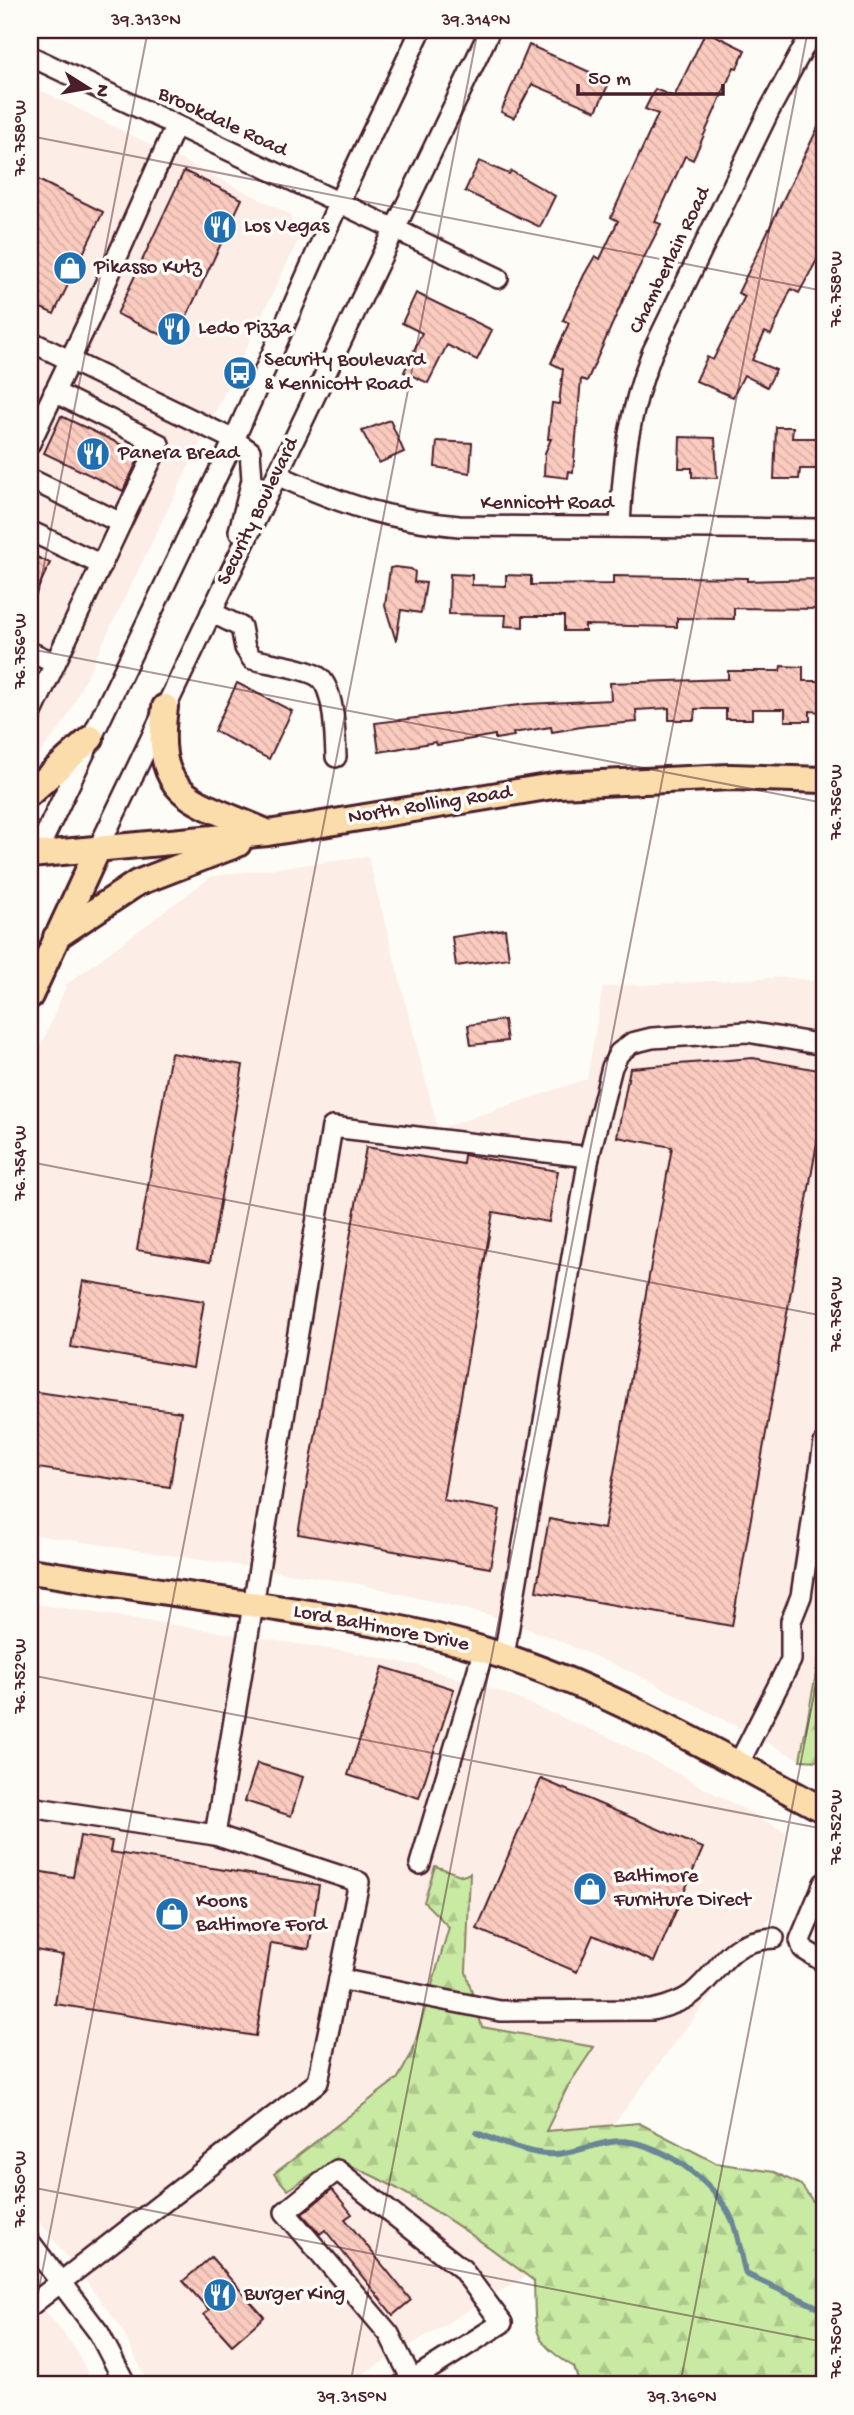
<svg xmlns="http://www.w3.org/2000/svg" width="854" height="2415" viewBox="0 0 854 2415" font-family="'Gochi Hand',sans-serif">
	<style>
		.built { fill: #fcede6 }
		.forest { fill: url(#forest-firs); stroke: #898466; stroke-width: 2 }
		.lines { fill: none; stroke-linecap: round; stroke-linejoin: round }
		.stream { stroke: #6a8697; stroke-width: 6 }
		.building { fill: url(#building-back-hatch); stroke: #4a1f2b; stroke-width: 2 }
		.minor-casing { stroke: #4a1f2b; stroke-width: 24 }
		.major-casing { stroke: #4a1f2b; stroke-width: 30 }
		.minor { stroke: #fdfcf7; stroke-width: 19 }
		.major { stroke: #fbddab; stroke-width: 24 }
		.ticks { fill: none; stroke: #4a1f2b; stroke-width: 2; stroke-opacity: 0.45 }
		.labels { text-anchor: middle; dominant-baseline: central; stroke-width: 7; stroke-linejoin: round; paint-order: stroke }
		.street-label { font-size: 21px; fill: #4a1f2b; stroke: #fdfcf7 }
		.poi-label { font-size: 21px; fill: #4a1f2b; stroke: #fdfcf7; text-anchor: start }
		.neatline { fill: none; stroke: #4a1f2b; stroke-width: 2.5 }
		.ticks-label { font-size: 18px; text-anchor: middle; fill: #4a1f2b }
	</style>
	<defs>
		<pattern id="forest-firs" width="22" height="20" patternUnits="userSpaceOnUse" patternTransform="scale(1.75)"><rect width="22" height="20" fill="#c8eaa2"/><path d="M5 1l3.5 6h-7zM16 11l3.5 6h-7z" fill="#adc88c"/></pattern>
		<pattern id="building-back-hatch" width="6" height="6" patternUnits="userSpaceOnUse" patternTransform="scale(1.75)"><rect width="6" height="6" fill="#facbbe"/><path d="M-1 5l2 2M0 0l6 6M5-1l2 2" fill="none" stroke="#d8aea3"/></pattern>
	</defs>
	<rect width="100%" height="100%" fill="#fdfcf7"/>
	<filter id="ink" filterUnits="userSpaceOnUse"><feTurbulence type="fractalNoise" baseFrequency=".0143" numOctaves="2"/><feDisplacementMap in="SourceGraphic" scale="14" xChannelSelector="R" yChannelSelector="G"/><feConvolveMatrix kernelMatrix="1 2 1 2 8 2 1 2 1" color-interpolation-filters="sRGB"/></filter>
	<g filter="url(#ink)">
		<g class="built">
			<polygon points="30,85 290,214 298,241 65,721 30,766"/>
			<polygon points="368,857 438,1129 587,1079 603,987 786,977 824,983 824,1630 800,1760 643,1677 553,1638 490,1615 355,1583 30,1534 30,1072 67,984 212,876"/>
			<polygon points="30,1603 350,1652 420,1666 501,1692 611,1738 786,1832 770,1917 535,2228 544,2265 344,2385 149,2385 120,2326 30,2209"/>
			<polygon points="30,2292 74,2347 94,2385 30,2385"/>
		</g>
		<g class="forest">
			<polygon points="824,1630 824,1738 820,1761 800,1760"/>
			<path d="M 435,1866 L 463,1876 L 470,1873 L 466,1972 L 482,2027 L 594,2047 L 568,2086 L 546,2131 L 639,2123 L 716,2163 L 774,2172 L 801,2185 L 824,2216 L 824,2385 L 580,2385 L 574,2367 C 529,2340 536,2330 534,2281 C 474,2234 406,2187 335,2159 L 288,2190 L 274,2174 L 398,2078 L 412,2053 L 449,1927 L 424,1902 Z"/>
		</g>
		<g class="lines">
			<path class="stream" d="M 477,2133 C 496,2140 517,2150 538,2153 C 563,2158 586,2146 611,2142 C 655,2135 718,2183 733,2222 C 739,2238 741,2257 746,2274 L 824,2310"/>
		</g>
		<g class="building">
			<polygon points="706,31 745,50 737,68 734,67 693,160 685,156 655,222 661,224 627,291 587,381 581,379 573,472 569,471 568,478 544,475 545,453 551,439 548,439 552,403 559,404 563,369 551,363 569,323 563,320 584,275 595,256 600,259 618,221 611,217 658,114 645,109 655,89 674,97"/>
			<polygon points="529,45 610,81 596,111 532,84 514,118 501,112"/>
			<polygon points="824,115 824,247 799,293 791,289 771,335 765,332 752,360 776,370 767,387 744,375 733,397 696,381 707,357 713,360 745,296 738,293"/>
			<polygon points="479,161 509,174 511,171 555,196 540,227 465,191"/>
			<polygon points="184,171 242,199 175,341 117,314"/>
			<polygon points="30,176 103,212 54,314 30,303"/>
			<polygon points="416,293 492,330 477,360 447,345 428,383 404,372 422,333 402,323"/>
			<polygon points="61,416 141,454 123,491 44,453"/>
			<polygon points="390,420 404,452 379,463 362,431"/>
			<polygon points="776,427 793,427 792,438 824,438 824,469 800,469 799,479 774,479"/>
			<polygon points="680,437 715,438 717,478 692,477 692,468 679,468"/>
			<polygon points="437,441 472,443 470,473 435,467"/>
			<polygon points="30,554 50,563 30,605"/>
			<polygon points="395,567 411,569 415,572 414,582 426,583 421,613 401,610 396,641 385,606 390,568"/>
			<polygon points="450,574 472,575 472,585 506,586 506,575 531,576 531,585 613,584 613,576 747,578 747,581 816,579 816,582 824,582 824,609 734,608 734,619 677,618 677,627 585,625 585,631 564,631 564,616 523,616 523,627 505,626 506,615 449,614"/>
			<polygon points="781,666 803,667 803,681 823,681 822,712 810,711 810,721 785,721 785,709 752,709 752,719 726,719 726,709 695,709 694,720 669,720 669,708 636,710 637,722 587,726 552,732 551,727 513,733 514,736 495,739 495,735 437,745 436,742 379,752 375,723 527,704 611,700 610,683 728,679 728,671 780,671"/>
			<polygon points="237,683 292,711 269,759 214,731"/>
			<polygon points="505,929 509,958 456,966 452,937"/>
			<polygon points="504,1020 507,1041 471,1045 468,1025"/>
			<polygon points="171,1053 243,1065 210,1262 137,1250"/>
			<polygon points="753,1058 824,1071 824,1103 732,1626 536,1591 549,1519 604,1529 672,1147 617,1137 630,1068"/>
			<polygon points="366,1147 463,1164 464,1155 558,1171 549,1222 493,1212 443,1500 500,1510 490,1568 298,1534"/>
			<polygon points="83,1281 204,1301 193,1368 71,1347"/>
			<polygon points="30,1391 181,1412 170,1487 30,1467"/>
			<polygon points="383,1667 454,1689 419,1798 348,1775"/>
			<polygon points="257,1763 303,1777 291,1816 245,1801"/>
			<polygon points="541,1779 703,1848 654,1962 593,1935 577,1972 477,1929"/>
			<polygon points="80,1836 112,1841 110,1852 319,1885 309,1949 271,1943 256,2036 55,2004 63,1955 30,1949 30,1870 73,1877"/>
			<polygon points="332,2189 352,2214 345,2219 411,2300 393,2315 325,2230 320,2234 302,2214"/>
			<polygon points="211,2257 264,2317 232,2345 204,2314 209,2310 183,2281"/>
		</g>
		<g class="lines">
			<g class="minor-casing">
				<g id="minor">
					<polyline points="30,56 498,278"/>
					<polyline points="30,341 234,440 250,451 252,480 239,531"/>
					<polyline points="54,392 159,444 121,523"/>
					<polyline points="30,443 90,318 175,127"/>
					<path d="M 277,475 C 344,505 385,519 459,526 L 824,529"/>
					<polyline points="30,479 121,523 30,717"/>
					<path d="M 620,527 C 623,462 628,414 652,353 L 769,111 L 813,30"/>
					<polyline points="30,531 102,565"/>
					<path d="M 211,612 L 241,627 L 245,648 L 252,659 C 267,663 311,669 320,678 C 335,692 335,737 336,757"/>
					<polyline points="30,652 55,663"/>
					<polyline points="98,849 490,30"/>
					<polyline points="37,852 234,440 338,204 421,30"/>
					<polyline points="504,1656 589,1157 612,1067 619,1053 632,1043 652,1038 747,1032 824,1045"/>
					<polyline points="738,1765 791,1660 791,1621 801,1596 824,1443"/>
					<polyline points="30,1807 215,1835 332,1127 589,1157"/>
					<polyline points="420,1864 484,1649"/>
					<polyline points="824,1883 800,1940 803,1949 824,1962"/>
					<path d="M 339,1979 L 500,2011 L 652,2010 C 665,2007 680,2003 692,1994 C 726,1966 723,1942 774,1938"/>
					<polyline points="30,2242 99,2333 126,2385"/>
					<polyline points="30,2306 318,2082 359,1882 215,1835"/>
					<polyline points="402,2385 412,2380 502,2323 462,2269 337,2170 285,2212 389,2334 412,2380 417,2385"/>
				</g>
			</g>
			<g class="major-casing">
				<g id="major">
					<path d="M 165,707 C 153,799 191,799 264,831"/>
					<polyline points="30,793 91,738"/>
					<polyline points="30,855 268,833 559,785 730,777 824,780"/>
					<polyline points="56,937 137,883 238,844"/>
					<polyline points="30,996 98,849"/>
					<path d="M 30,1571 C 103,1582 177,1594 250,1604 C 329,1616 408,1626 484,1650 C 604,1686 714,1752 824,1810"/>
				</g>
			</g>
			<use href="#minor" class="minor"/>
			<use href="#major" class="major"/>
		</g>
	</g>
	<path class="ticks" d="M 30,136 L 824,291M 30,637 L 148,30M 30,649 L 824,803M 30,1162 L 824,1316M 30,1675 L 824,1829M 30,2187 L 824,2342M 30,2335 L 478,30M 350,2385 L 808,30M 680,2385 L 824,1643"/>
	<defs>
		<g id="restaurant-disc" transform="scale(1.75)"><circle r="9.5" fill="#1f6fb2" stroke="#fdfcf7"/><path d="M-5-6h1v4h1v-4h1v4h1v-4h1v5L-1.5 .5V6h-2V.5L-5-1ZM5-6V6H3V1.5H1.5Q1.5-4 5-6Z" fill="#fff"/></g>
		<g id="shop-disc" transform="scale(1.75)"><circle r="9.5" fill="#1f6fb2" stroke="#fdfcf7"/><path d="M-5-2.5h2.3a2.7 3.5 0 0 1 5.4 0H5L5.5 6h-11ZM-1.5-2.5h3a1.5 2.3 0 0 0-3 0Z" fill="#fff"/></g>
		<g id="bus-disc" transform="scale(1.75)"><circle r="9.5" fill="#1f6fb2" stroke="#fdfcf7"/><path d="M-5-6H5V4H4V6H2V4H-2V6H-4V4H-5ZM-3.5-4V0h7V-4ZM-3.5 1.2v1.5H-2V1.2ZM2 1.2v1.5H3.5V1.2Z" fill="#fff"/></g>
	</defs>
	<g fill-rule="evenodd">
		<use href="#restaurant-disc" x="220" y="227"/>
		<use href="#shop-disc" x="70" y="268"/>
		<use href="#restaurant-disc" x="174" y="329"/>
		<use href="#bus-disc" x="240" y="373"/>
		<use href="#restaurant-disc" x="93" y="454"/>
		<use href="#shop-disc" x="590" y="1889"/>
		<use href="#shop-disc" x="172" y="1914"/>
		<use href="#restaurant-disc" x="220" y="2295"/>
	</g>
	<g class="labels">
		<g class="street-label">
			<text transform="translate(222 123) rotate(25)">Brookdale Road</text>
			<text transform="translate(671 261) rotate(-64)">Chamberlain Road</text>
			<text x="547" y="504">Kennicott Road</text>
			<text transform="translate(259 512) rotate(-64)">Security Boulevard</text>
			<text transform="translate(430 806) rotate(-9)">North Rolling Road</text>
			<text transform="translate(381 1629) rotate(11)">Lord Baltimore Drive</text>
		</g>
		<g class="poi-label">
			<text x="244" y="227">Los Vegas</text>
			<text x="94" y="268">Pikasso Kutz</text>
			<text x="198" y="329">Ledo Pizza</text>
			<text x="264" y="361">Security Boulevard<tspan x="264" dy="24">&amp; Kennicott Road</tspan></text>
			<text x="118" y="454">Panera Bread</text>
			<text x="614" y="1877">Baltimore<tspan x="614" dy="24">Furniture Direct</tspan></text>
			<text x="196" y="1902">Koons<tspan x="196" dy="24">Baltimore Ford</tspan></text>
			<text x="244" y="2295">Burger King</text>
		</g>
	</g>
	<rect width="854" height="2415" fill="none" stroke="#fdfcf7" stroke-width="77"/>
	<g transform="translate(88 88) rotate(101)" stroke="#fdfcf7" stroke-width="5" paint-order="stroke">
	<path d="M0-5L12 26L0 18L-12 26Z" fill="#4a1f2b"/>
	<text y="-10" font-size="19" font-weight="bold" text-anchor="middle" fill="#4a1f2b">N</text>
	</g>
	<path d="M578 84v10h145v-10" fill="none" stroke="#4a1f2b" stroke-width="3.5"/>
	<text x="588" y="84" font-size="21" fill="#4a1f2b" stroke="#fdfcf7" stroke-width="5" paint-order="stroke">50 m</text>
	<rect x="38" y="38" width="778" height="2338" class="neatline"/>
	<g class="ticks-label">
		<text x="146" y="25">39.313°N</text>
		<text x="476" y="25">39.314°N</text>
		<text transform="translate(19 138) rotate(-90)" y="6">76.758°W</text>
		<text transform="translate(835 289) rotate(-90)" y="6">76.758°W</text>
		<text transform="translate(19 651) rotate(-90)" y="6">76.756°W</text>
		<text transform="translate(835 802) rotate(-90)" y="6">76.756°W</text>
		<text transform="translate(19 1163) rotate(-90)" y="6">76.754°W</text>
		<text transform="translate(835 1314) rotate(-90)" y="6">76.754°W</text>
		<text transform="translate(19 1676) rotate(-90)" y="6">76.752°W</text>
		<text transform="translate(835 1827) rotate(-90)" y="6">76.752°W</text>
		<text transform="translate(19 2189) rotate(-90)" y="6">76.750°W</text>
		<text transform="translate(835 2340) rotate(-90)" y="6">76.750°W</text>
		<text x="352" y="2402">39.315°N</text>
		<text x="682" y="2402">39.316°N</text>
	</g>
</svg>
